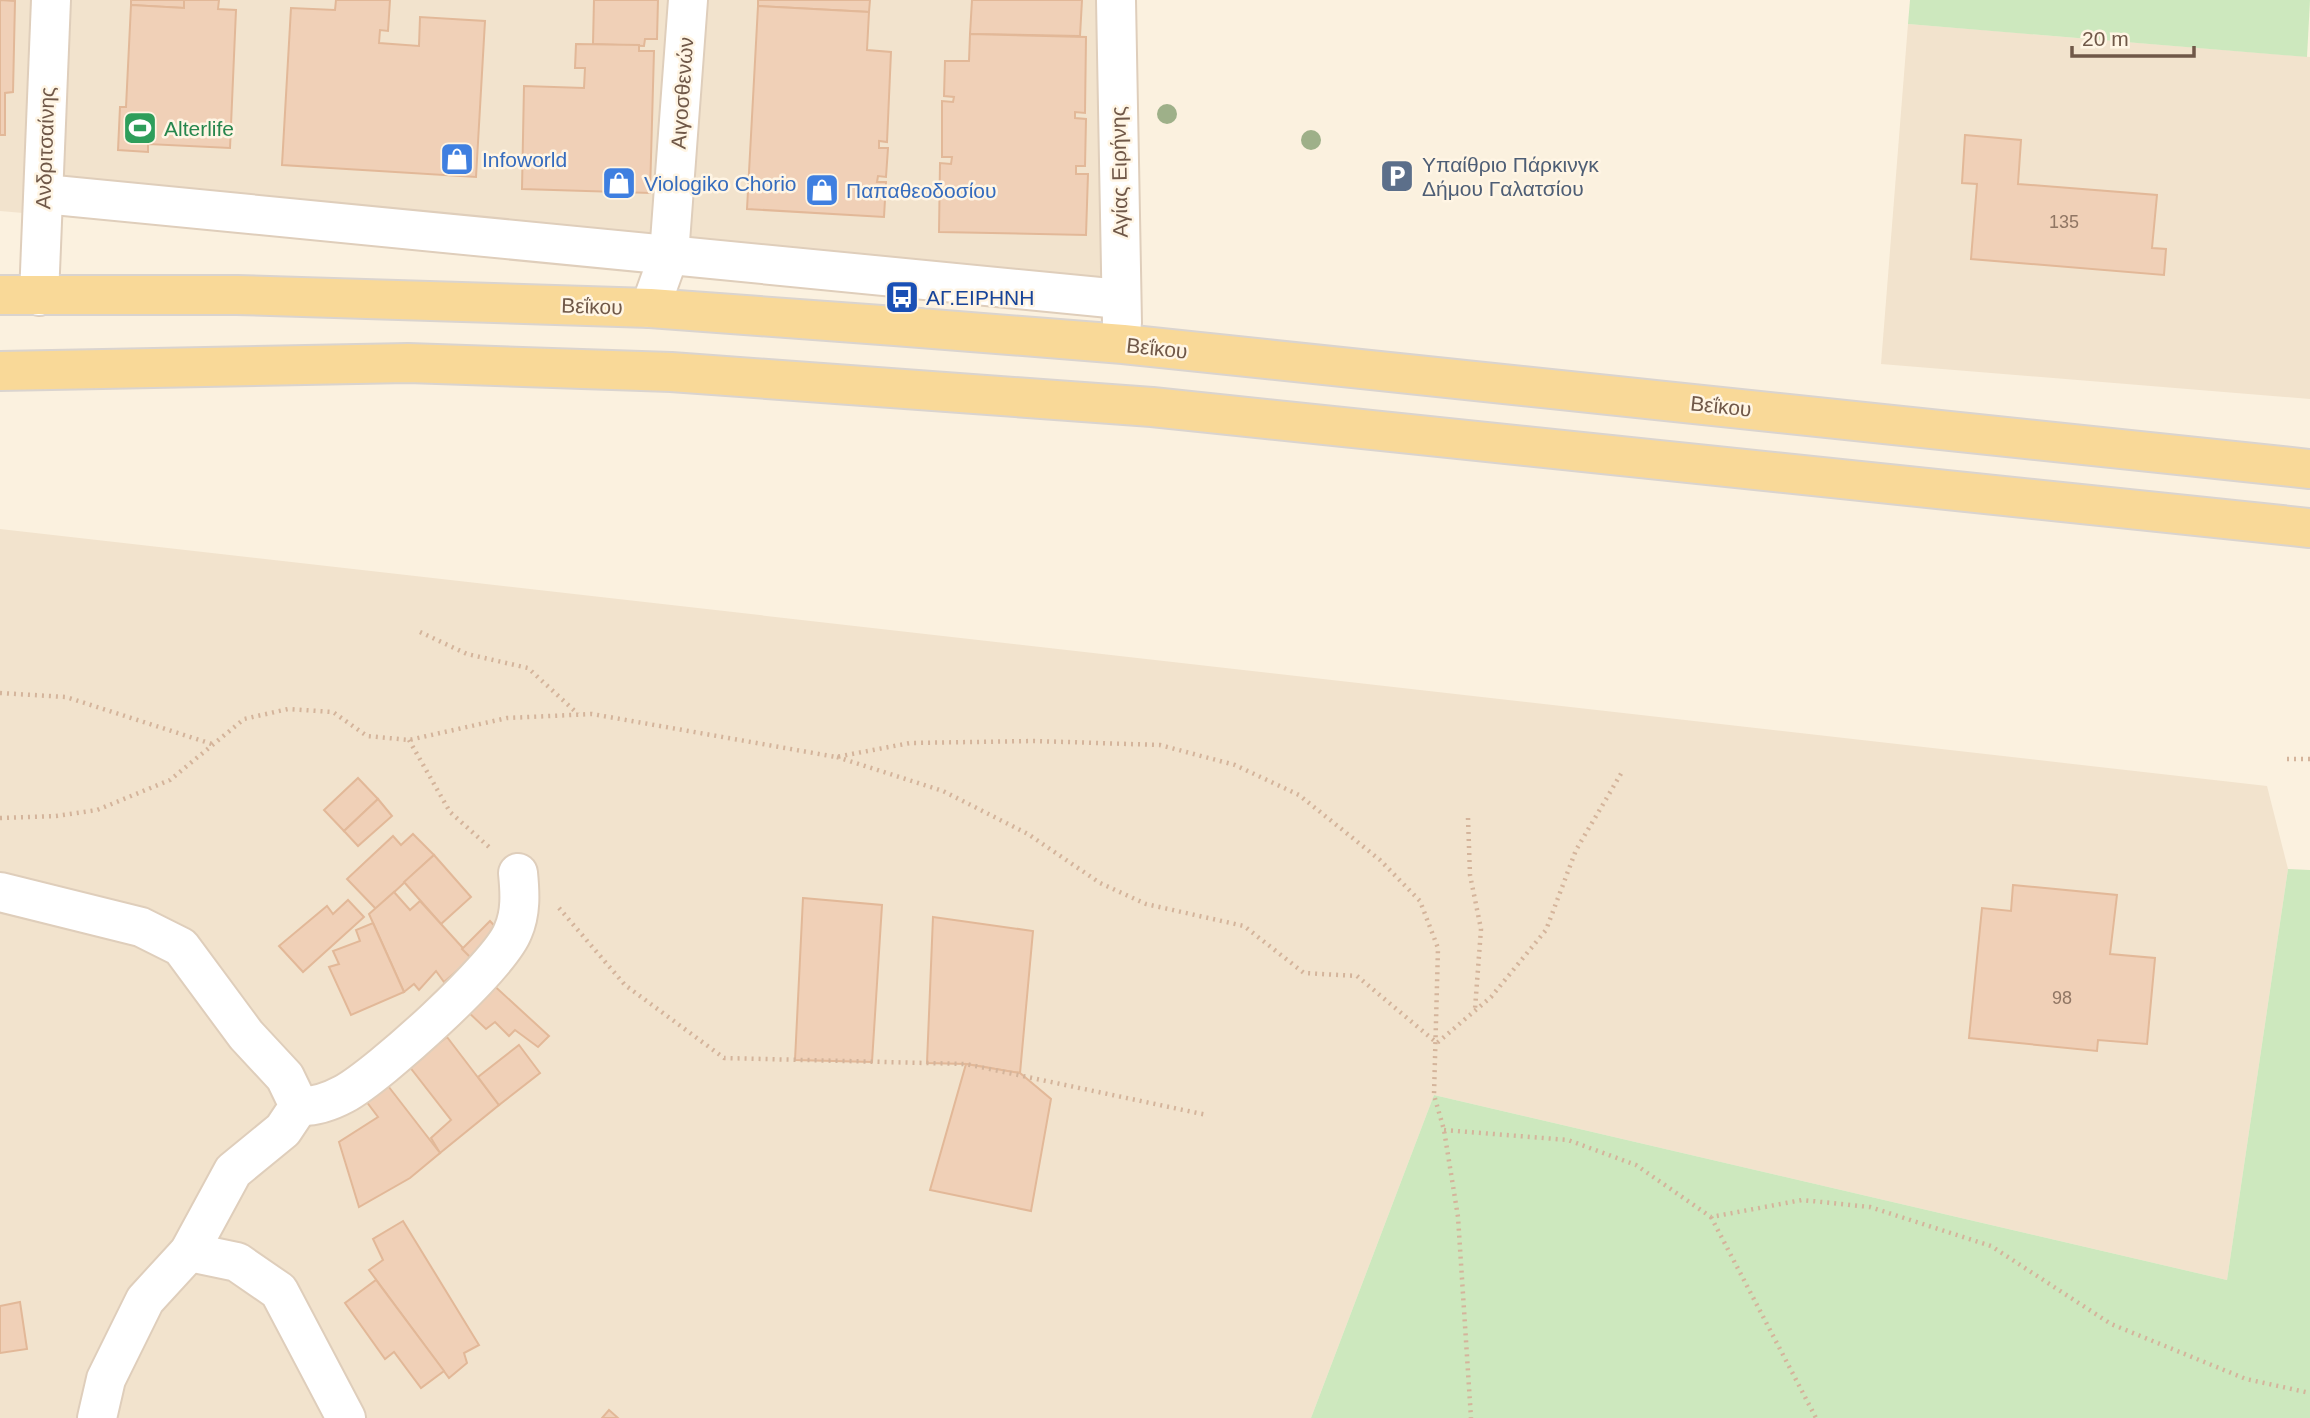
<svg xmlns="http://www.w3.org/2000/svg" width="2310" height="1418" viewBox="0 0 2310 1418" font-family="Arial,sans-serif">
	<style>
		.residential { fill: #f2e3cd }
		.green { fill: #cde8be }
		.building { fill: #f0d0b7; stroke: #e2b898; stroke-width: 2 }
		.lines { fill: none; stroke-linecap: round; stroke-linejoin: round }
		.minor-casing { stroke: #dfcebb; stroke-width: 42 }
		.major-casing { stroke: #dad4cf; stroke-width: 42 }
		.path { stroke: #d4b49b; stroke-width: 4.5; stroke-dasharray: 2 5; stroke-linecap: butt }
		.minor { stroke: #fff; stroke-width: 38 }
		.major { stroke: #f9d998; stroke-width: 38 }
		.tree { fill: #9eb089 }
		.labels { text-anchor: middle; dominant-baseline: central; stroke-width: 5; stroke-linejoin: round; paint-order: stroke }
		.number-label { font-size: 18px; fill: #907664 }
		.street-label { font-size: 21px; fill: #705848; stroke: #fff5e4 }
		.leisure-label { font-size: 21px; fill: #27864d; stroke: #fff5e4; text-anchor: start }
		.shop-label { font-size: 21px; fill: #366cbe; stroke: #fff5e4; text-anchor: start }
		.service-label { font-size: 21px; fill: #4e5e75; stroke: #fff5e4; text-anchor: start }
		.transit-label { font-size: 21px; fill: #164399; stroke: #fff5e4; text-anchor: start }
	</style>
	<rect width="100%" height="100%" fill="#fbf1df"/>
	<g class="residential">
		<polygon points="0,0 1102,0 1110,308 0,211"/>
		<polygon points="1908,24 2310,57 2310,399 1881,364"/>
		<polygon points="0,529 2267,786 2288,869 2227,1280 1434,1095 1311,1418 0,1418"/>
	</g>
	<g class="green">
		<polygon points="1910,0 2310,0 2307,57 1908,24"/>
		<polygon points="2288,869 2310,870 2310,1418 1311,1418 1434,1095 2227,1280"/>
	</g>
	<g class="building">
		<polygon points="0,0 15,1 13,92 5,93 5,135 0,135"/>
		<polygon points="131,0 184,0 184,8 131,5"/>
		<polygon points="184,0 219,0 218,9 236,10 230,148 148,144 148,152 118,150 120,107 126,107 131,5 184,8"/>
		<polygon points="336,0 390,0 388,31 380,30 379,43 419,46 420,17 485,21 476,177 282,165 291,8 335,10"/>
		<polygon points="594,0 658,0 657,39 645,39 644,46 593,44"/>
		<polygon points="758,0 870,0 869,12 758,6"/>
		<polygon points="972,0 1082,0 1080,36 970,34"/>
		<polygon points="758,6 869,12 867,50 891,52 887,142 879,141 879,148 888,148 886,177 878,176 877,182 886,182 884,217 747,209"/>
		<polygon points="970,34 1086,37 1085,113 1075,112 1075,118 1086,119 1085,166 1076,166 1076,174 1088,174 1086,235 939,232 940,163 951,164 952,157 942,157 942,101 953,102 954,97 944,96 945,61 969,61"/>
		<polygon points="576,44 639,45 639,51 654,51 650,193 522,189 524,86 584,88 585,68 575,68"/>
		<polygon points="1965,135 2021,140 2018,184 2157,195 2152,248 2166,249 2164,275 1971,259 1977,184 1962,183"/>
		<polygon points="358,778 378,799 344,831 324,810"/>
		<polygon points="378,799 392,816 358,846 344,831"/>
		<polygon points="413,834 434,855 376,909 347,879 393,836 401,845"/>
		<polygon points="434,855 471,897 441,924 404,882"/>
		<polygon points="2013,885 2117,895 2110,954 2155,958 2147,1044 2098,1040 2097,1051 1969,1038 1982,908 2011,911"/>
		<polygon points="394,892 410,910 420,901 472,958 444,982 436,971 419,990 414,984 404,992 369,914"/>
		<polygon points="803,898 882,905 872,1062 795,1060"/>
		<polygon points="348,900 364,917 303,972 279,946 327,906 333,914"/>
		<polygon points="933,917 1033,931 1020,1073 966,1064 927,1063"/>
		<polygon points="490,921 503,935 476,963 462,949"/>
		<polygon points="373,923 404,992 351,1015 329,967 339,964 333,951 360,941 356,930"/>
		<polygon points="489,981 549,1036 538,1047 515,1030 509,1036 495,1022 486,1029 464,1008"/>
		<polygon points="447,1037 499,1105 440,1153 431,1138 451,1120 409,1066"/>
		<polygon points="519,1045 540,1073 499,1105 478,1077"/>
		<polygon points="966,1064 1020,1073 1051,1099 1031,1211 930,1190"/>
		<polygon points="385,1082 440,1153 410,1178 359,1207 339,1142 378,1117 363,1097"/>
		<polygon points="403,1221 479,1345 464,1353 467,1363 449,1378 369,1270 383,1260 373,1239"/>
		<polygon points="376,1280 444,1371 421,1388 394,1352 385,1359 345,1303"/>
		<polygon points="20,1302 27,1349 0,1353 0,1306"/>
		<polygon points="609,1410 618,1418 602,1418"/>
	</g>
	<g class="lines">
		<g class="minor-casing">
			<g id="minor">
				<polyline points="1116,0 1122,323"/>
				<polyline points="44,194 1120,299"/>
				<polyline points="39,296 51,0"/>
				<polyline points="650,308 669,255 688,0"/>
				<polyline points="0,892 141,927 181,947 246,1035 285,1077 299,1106 283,1130 233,1171 189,1252 145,1300 106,1379 97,1418"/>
				<path d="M 299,1106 C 315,1107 329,1102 344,1094 C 379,1075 500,966 513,931 C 521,913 520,893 518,873"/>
				<polyline points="189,1252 237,1262 279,1291 346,1418"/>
			</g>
		</g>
		<g class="major-casing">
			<g id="major">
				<polyline points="0,295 237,295 650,308 895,326 1123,344 2310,469"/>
				<polyline points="0,371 408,363 671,372 1152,407 2310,528"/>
			</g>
		</g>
		<g class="path">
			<polyline points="420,632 467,654 528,668 578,714"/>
			<polyline points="0,693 66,697 212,744"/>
			<polyline points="409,740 450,812 489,847"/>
			<polyline points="837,757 943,791 1028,834 1100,883 1146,904 1244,926 1304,973 1357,976 1437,1043 1491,997 1546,930 1576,850 1622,772"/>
			<polyline points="2287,759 2310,759"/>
			<polyline points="0,818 56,816 97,810 170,780 244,719 288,709 333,712 367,736 409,740 507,718 592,714 836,757 910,743 1035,741 1160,745 1235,765 1299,795 1380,860 1420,901 1438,948 1434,1095 1444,1130 1458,1217 1471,1418"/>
			<polyline points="1468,818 1470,875 1481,929 1475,1009"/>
			<polyline points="559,908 625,985 724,1058 966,1064 1207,1115"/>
			<polyline points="1444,1130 1568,1140 1636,1165 1711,1217 1802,1200 1870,1207 1991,1246 2111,1324 2246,1379 2310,1393"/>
			<polyline points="1711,1217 1816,1418"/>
		</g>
		<use href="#minor" class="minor"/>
		<use href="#major" class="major"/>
	</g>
	<g class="tree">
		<circle cx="1167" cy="114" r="10"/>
		<circle cx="1311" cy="140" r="10"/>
	</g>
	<defs>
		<g id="stadium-square" transform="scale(1.75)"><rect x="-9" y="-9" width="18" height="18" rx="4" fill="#2e9e5b" stroke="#fff5e4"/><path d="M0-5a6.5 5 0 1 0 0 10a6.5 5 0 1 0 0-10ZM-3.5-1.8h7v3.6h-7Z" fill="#fff"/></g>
		<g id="shop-square" transform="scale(1.75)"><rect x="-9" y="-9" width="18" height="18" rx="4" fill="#3f7fe0" stroke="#fff5e4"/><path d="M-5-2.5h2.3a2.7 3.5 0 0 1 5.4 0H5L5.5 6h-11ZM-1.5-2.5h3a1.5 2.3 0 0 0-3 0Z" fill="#fff"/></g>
		<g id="parking-square" transform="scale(1.75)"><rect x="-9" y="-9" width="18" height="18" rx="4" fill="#5c6f8a" stroke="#fff5e4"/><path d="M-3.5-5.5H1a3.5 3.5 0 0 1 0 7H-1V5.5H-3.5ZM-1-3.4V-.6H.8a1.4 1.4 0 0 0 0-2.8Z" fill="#fff"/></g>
		<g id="bus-square" transform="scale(1.75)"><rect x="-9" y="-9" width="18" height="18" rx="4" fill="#1a4fb4" stroke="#fff5e4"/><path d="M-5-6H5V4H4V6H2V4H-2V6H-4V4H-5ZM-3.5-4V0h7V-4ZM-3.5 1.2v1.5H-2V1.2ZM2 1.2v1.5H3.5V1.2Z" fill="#fff"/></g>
	</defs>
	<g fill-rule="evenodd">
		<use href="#stadium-square" x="140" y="128"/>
		<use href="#shop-square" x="457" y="159"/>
		<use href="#parking-square" x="1397" y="176"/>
		<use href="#shop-square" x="619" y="183"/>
		<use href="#shop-square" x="822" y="190"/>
		<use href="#bus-square" x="902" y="297"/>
	</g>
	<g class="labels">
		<g class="number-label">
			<text x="2064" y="222">135</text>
			<text x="2062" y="998">98</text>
		</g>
		<g class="street-label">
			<text transform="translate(682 93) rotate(-86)">Αιγοσθενών</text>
			<text transform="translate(45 148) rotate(-88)">Ανδριτσαίνης</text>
			<text transform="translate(1119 172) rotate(-91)">Αγίας Ειρήνης</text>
			<text transform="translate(592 306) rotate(2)">Βεΐκου</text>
			<text transform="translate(1157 348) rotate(6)">Βεΐκου</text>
			<text transform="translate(1721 406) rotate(6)">Βεΐκου</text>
		</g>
		<g class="leisure-label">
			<text x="164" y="128">Alterlife</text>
		</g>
		<g class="shop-label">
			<text x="482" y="159">Infoworld</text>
			<text x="644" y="183">Viologiko Chorio</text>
			<text x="846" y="190">Παπαθεοδοσίου</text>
		</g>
		<g class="service-label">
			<text x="1422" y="164">Υπαίθριο Πάρκινγκ<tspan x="1422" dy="24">Δήμου Γαλατσίου</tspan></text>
		</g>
		<g class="transit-label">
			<text x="926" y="297">ΑΓ.ΕΙΡΗΝΗ</text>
		</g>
	</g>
	<path d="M2072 46v10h122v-10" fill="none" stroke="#705848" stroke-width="3.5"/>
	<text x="2082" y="46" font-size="21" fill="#705848" stroke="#fff5e4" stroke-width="5" paint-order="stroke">20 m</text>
</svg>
